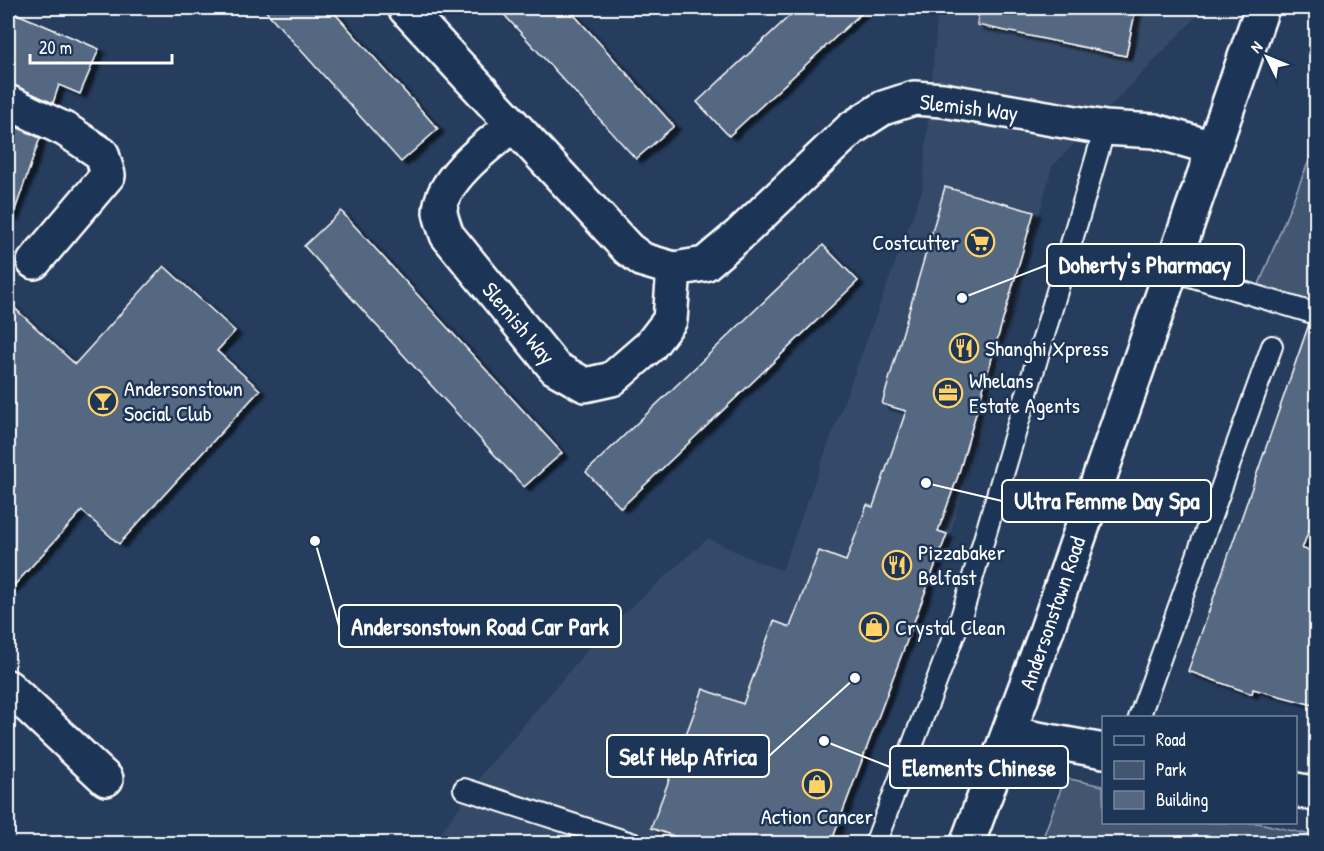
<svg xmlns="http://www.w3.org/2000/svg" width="1324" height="851" viewBox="0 0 1324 851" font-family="'Patrick Hand',sans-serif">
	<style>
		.built { fill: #344a68 }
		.green { fill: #425672; stroke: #a0aab8; stroke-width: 1.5 }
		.building { fill: #556781; stroke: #fff; stroke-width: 1.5; filter: url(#shadow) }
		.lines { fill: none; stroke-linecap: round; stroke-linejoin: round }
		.service-casing { stroke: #fff; stroke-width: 24 }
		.minor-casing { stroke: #fff; stroke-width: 38 }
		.secondary-casing { stroke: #fff; stroke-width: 38 }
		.service { stroke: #1d3557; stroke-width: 20 }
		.minor { stroke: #1d3557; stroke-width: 33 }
		.secondary { stroke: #1d3557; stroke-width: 33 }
		.labels { text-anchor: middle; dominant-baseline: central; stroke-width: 5; stroke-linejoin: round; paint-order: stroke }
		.street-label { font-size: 22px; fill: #fff; stroke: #1d3557 }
		.poi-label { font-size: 22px; fill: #fff; stroke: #1d3557; text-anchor: start }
		.leader { fill: none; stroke: #fff; stroke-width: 2 }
		.callout-dot { fill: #fff; stroke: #1d3557; stroke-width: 2 }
		.callout { fill: #1d3557; stroke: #fff; stroke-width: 2 }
		.callout-label { font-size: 24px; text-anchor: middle; font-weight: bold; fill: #fff }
	</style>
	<defs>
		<filter id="shadow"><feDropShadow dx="6" dy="4" stdDeviation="1.5" flood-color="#0009"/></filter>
	</defs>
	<rect width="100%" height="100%" fill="#263d5e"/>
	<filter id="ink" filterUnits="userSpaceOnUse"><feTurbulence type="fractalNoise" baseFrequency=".0167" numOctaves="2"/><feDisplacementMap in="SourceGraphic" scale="12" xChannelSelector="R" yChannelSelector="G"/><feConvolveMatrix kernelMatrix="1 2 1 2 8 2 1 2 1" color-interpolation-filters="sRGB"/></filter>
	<g filter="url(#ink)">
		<polygon class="built" points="938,8 1205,8 1052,167 998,370 949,538 835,843 433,844 483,773 599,636 708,538 756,561 782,570 922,190"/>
		<g class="green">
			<polygon points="1316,143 1316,310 1256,292"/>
			<polygon points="1065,778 1103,786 1104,822 1259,823 1316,836 1316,843 1041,843"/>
		</g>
		<g class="building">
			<polygon points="263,8 330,8 438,129 401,162"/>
			<polygon points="498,8 568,8 674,126 636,159"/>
			<polygon points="798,8 867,8 729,136 697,102"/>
			<polygon points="979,8 1136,8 1126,56 977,25"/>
			<polygon points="8,10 99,49 80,94 59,85 53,103 8,83"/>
			<polygon points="8,123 40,138 13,216 8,215"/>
			<polygon points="945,187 1034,212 958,476 938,531 947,534 831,843 693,843 651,828 703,689 743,704 774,621 790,627 819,551 846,561 867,505 873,507 906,411 882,404"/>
			<polygon points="341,211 562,453 524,487 304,246"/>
			<polygon points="823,245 858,281 621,508 586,472"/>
			<polygon points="164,266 235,331 217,351 260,390 119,544 82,511 8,592 8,302 75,364"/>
			<polygon points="1309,324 1317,326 1317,508 1302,549 1317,551 1317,706 1253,689 1252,694 1188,671"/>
		</g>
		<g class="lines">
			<g class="service-casing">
				<g id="service">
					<polyline points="1170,270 1316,314"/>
					<polyline points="1139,718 1272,346"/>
					<polyline points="464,789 634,844"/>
					<polyline points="875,844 962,614 1105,128"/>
				</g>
			</g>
			<g class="minor-casing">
				<g id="minor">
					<polyline points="405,8 628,249 643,260 674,269 705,264 739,235 852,128 883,108 914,98 943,100 1105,128 1155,131 1213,148"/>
					<polyline points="8,102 66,130 102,154 108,175 34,262"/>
					<path d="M 512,126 C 489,144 440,180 440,212 C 441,219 445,229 447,235 L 555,368 L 585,385 L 612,379 L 650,346 L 670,320 L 674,269"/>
					<polyline points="8,687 106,779"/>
					<polyline points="1010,734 1104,751"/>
					<polyline points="1296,790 1316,794"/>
				</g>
			</g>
			<g class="secondary-casing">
				<polyline id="secondary" points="967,844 1045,635 1262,8"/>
			</g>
			<use href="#service" class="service"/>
			<use href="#minor" class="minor"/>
			<use href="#secondary" class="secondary"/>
		</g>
	</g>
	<defs>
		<g id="supermarket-ring" transform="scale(1.5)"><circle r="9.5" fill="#1d3557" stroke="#ffd166" stroke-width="1.5"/><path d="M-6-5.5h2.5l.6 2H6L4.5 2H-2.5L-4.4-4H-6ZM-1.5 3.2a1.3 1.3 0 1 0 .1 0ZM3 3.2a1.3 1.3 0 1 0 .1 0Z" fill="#ffd166"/></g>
		<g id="restaurant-ring" transform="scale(1.5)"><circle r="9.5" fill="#1d3557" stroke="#ffd166" stroke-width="1.5"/><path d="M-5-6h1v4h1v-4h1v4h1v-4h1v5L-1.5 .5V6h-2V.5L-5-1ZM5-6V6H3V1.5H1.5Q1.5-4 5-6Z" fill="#ffd166"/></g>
		<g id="office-ring" transform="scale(1.5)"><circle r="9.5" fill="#1d3557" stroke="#ffd166" stroke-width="1.5"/><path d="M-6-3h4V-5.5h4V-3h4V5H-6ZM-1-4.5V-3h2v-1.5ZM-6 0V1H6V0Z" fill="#ffd166"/></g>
		<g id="bar-ring" transform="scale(1.5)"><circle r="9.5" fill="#1d3557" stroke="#ffd166" stroke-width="1.5"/><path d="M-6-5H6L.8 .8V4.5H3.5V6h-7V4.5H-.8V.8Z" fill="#ffd166"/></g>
		<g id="shop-ring" transform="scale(1.5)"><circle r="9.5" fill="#1d3557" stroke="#ffd166" stroke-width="1.5"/><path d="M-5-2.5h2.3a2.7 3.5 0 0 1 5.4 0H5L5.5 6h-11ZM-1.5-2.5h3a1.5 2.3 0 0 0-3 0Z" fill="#ffd166"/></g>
	</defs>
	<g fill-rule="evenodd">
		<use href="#supermarket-ring" x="980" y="242"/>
		<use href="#restaurant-ring" x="964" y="348"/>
		<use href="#office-ring" x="948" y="393"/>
		<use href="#bar-ring" x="103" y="401"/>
		<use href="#restaurant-ring" x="897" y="565"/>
		<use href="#shop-ring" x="874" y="627"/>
		<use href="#shop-ring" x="817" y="784"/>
	</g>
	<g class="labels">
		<g class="street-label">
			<text transform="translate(969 107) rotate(7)">Slemish Way</text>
			<text transform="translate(519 323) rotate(50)">Slemish Way</text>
			<text transform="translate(1052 613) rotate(-71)">Andersonstown Road</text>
		</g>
		<g class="poi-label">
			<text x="959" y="242" text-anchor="end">Costcutter</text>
			<text x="985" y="348">Shanghi Xpress</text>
			<text x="969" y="380">Whelans<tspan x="969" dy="25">Estate Agents</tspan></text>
			<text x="124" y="388">Andersonstown<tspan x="124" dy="25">Social Club</tspan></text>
			<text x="918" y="552">Pizzabaker<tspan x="918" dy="25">Belfast</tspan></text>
			<text x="895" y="627">Crystal Clean</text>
			<text x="817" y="816" text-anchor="middle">Action Cancer</text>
		</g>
	</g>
	<path class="leader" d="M962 298L1047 265M926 483L1002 501M315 541L339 626M855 678L769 756M824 741L890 767"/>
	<g class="callout-dot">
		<circle cx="962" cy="298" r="6"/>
		<circle cx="926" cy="483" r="6"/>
		<circle cx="315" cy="541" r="6"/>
		<circle cx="855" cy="678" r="6"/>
		<circle cx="824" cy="741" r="6"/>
	</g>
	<g class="callout">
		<rect x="1047" y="244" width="197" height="42" rx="6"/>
		<rect x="1002" y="480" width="209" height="42" rx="6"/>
		<rect x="339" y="605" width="282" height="42" rx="6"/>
		<rect x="607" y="735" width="162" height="42" rx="6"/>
		<rect x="890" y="746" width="178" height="42" rx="6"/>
	</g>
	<g class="callout-label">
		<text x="1145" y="273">Doherty's Pharmacy</text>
		<text x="1107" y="509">Ultra Femme Day Spa</text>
		<text x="480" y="635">Andersonstown Road Car Park</text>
		<text x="688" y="765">Self Help Africa</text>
		<text x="979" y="776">Elements Chinese</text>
	</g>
	<rect width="1324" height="851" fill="none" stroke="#1d3557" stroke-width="30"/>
	<rect x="15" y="15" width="1294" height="821" fill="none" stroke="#fff" stroke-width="2" filter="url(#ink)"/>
	<rect x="1102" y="716" width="195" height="108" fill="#1d3557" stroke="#77869a" stroke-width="1.5"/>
	<rect x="1114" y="736" width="30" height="9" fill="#1d3557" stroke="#77869a" stroke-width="1.5"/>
	<text x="1156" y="746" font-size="18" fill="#ffffff">Road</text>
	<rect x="1114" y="761" width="30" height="18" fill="#425672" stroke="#77869a" stroke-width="1.5"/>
	<text x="1156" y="776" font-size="18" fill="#ffffff">Park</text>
	<rect x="1114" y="791" width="30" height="18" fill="#556781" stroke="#77869a" stroke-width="1.5"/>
	<text x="1156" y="806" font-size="18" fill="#ffffff">Building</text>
	<g transform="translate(1267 57) rotate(313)" stroke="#1d3557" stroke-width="4.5" paint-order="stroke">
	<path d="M0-4.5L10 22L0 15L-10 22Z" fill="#ffffff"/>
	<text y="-9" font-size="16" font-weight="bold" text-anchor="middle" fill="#ffffff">N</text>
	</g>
	<path d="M30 54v9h142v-9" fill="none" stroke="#ffffff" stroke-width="3"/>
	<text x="39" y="54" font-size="18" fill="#ffffff" stroke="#1d3557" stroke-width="4.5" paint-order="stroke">20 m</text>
</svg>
